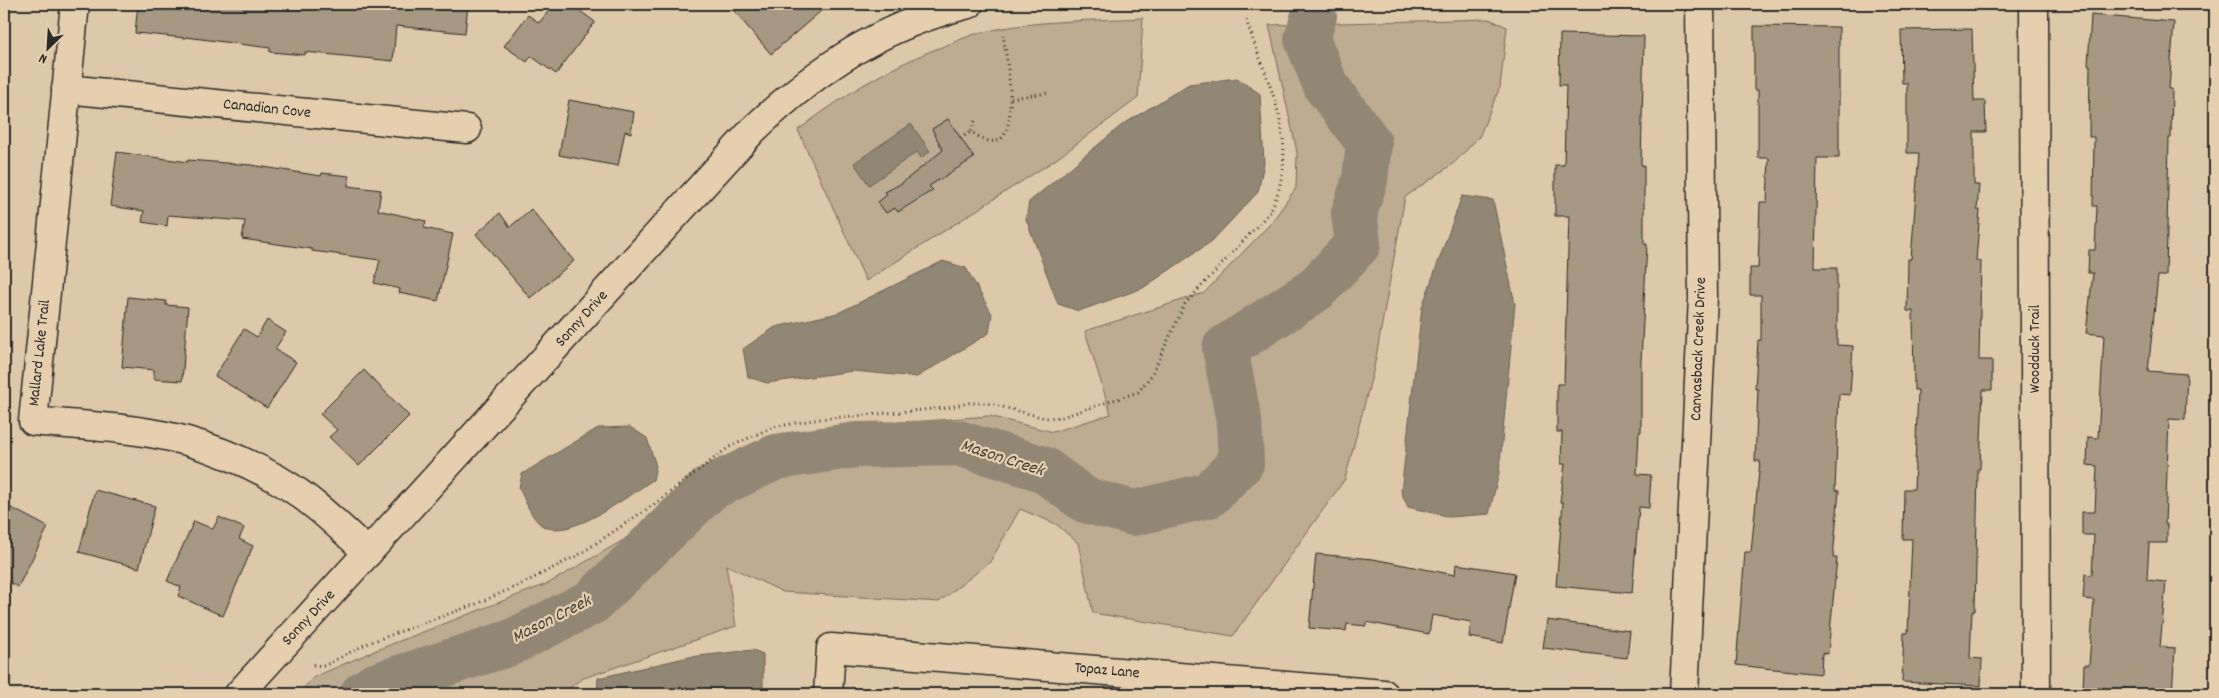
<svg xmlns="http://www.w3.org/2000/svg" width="2219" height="698" viewBox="0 0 2219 698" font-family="Dekko,sans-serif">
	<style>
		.green { fill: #bdab92; stroke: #746b5e }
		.water { fill: #928674; stroke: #696257 }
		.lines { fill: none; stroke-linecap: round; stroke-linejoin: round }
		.river { stroke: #928674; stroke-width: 46 }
		.building { fill: #a69883; stroke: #2b2b2b }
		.minor-casing { stroke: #2b2b2b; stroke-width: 31 }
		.path { stroke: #2b2b2b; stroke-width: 3; stroke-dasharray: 1 4; stroke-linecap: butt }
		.minor { stroke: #e5cfaf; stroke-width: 28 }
		.labels { text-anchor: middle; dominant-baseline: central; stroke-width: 4.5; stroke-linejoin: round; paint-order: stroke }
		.street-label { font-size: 16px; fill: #2b2b2b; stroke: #e5cfaf }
		.water-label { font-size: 18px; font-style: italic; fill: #45423d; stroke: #e5cfaf }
	</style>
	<rect width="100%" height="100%" fill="#dec8aa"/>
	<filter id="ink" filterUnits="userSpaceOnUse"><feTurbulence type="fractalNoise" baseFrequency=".02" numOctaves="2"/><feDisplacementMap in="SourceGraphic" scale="10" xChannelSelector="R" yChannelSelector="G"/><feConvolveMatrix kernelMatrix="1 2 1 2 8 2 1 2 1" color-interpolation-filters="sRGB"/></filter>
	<g filter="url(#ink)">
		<g class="green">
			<path d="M 1143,18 L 1138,98 L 1055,160 L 866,281 L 798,130 C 844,95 882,71 936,49 C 948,45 960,39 972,35 C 1026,20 1086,21 1143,18 Z"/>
			<polygon points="1489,19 1507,27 1500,87 1479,137 1454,163 1405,197 1374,368 1345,479 1233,636 1093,613 1078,543 1056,524 1020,509 990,562 939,602 783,592 726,565 736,626 581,679 562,694 298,694 314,677 374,651 549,583 639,531 729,459 775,436 847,427 989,416 1053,432 1111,414 1085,331 1204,293 1272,222 1296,188 1297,152 1269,25"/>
		</g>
		<g class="water">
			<polygon points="1237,78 1260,94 1264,163 1258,192 1212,241 1143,288 1079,311 1058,304 1026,219 1029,202 1122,125 1189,84"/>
			<polygon points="911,124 930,151 921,158 917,152 869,185 854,163"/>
			<polygon points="1462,196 1493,200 1515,304 1499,473 1489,514 1450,517 1408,507 1401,492 1422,307"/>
			<polygon points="943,261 966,268 992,314 989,333 917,377 853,371 767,383 748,377 743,349 775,327 838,313"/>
			<path d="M 630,427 L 647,438 L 656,466 L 653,480 C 630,494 562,548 538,522 C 530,514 524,498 519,488 L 522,474 L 598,428 Z"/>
			<polygon points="753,650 763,654 763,694 597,694 598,678 689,657"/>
		</g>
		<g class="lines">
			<polyline class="river" points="363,694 375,686 510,643 592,602 710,488 776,457 856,445 958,443 1043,469 1085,500 1134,513 1209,495 1241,463 1239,421 1225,348 1315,290 1358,244 1354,213 1365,180 1369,143 1326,86 1307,39 1314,16"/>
		</g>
		<g class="building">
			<polygon points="138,4 468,4 465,33 396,26 393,61 305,52 305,55 270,52 270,48 186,37 186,38 135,33"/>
			<polygon points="554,4 571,4 595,22 556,74 531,56 527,62 504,46 528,15 539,23"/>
			<polygon points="728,4 829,4 771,54"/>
			<polygon points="2091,15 2174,22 2169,89 2172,89 2171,138 2169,138 2166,276 2158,276 2148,371 2187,374 2185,420 2169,419 2165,524 2167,524 2167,543 2149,543 2147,580 2166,582 2160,647 2175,648 2172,694 2083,691 2084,665 2089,665 2094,600 2083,599 2085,574 2092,575 2094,535 2082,535 2082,512 2095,512 2097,466 2087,465 2088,437 2098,438 2104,335 2086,333 2093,273 2088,273 2089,250 2095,250 2097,206 2093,206 2094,137 2089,137 2090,65 2088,65"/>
			<polygon points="1754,26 1839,27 1839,158 1817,158 1815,268 1837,268 1837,345 1853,346 1850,395 1839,394 1835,490 1839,491 1833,558 1837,558 1828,654 1822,653 1821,674 1736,665 1745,552 1751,552 1760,461 1755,461 1758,389 1755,389 1758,340 1761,340 1761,295 1750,295 1750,268 1758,268 1760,202 1767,202 1769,158 1758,158 1758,90 1754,90"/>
			<polygon points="1972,29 1974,101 1985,101 1986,132 1974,132 1974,185 1979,185 1977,210 1980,210 1976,261 1981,261 1979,360 1992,360 1992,390 1983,390 1980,469 1978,469 1975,611 1972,611 1970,658 1982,659 1981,686 1902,682 1904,633 1908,633 1912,539 1903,539 1904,489 1914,489 1918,390 1914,390 1913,311 1907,311 1908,259 1911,259 1919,153 1907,153 1907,83 1902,83 1901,30"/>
			<polygon points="1560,34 1644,36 1641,165 1644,165 1644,244 1647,244 1641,361 1641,432 1639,432 1637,474 1651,475 1649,508 1639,507 1632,593 1556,586 1563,502 1560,502 1565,464 1561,464 1562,432 1557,432 1557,384 1564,384 1569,216 1555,216 1555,165 1564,165 1566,85 1559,85"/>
			<polygon points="569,100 634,112 631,133 625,131 618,166 559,155"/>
			<polygon points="948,119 974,158 929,186 933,190 898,212 895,208 886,213 878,202 887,195 885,192 902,183 943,150 932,129"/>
			<polygon points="117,152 188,162 188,160 251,165 321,176 322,173 349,176 348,186 381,190 378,210 426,221 424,228 453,234 438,301 399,293 400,289 374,283 380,260 312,251 312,249 242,239 245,221 168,215 167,226 142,222 144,211 110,206"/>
			<polygon points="531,209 574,261 530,298 476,234 500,213 510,227"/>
			<polygon points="128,297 166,301 166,305 188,307 182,381 154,379 154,370 122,367"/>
			<polygon points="267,320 286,332 275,349 296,362 267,408 215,376 244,329 257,337"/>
			<polygon points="364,370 409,416 359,466 329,437 337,430 320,414"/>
			<polygon points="95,490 155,506 139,568 79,552"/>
			<polygon points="4,504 48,527 18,587 4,579"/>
			<polygon points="219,517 244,528 239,539 253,546 223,616 178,596 181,587 167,581 194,521 213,529"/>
			<polygon points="1316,554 1373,559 1455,575 1456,564 1515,573 1503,643 1469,637 1471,622 1432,615 1429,634 1366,622 1366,626 1347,624 1346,631 1309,628"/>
			<polygon points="1547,620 1630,631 1627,658 1543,648"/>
		</g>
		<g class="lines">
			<g class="minor-casing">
				<g id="minor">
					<path d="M 75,4 L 33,421 C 83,426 137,427 187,441 C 218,450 249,463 277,479 C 312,499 340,527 368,553"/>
					<polyline points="2034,4 2036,694"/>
					<polyline points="66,89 467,129"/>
					<path d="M 239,694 L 753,130 C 818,68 880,26 969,4"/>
					<polyline points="828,694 831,648 1384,694"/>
					<polyline points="1684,694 1703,297 1700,4"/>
				</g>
			</g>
			<g class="path">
				<polyline points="1011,98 1048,93"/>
				<path d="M 975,121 L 971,132 C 978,136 987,143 996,141 C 1021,136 1006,54 1003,35"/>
				<polyline points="960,138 971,132"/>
				<path d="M 313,665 L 324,666 L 366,644 L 476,604 L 522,584 L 580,554 L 656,503 L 729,447 L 773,427 L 819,419 L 945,408 L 969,403 L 987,403 L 1045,418 L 1062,417 L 1138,392 L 1151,376 L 1185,304 L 1270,212 C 1304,141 1267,86 1246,19"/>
			</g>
			<use href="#minor" class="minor"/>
		</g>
	</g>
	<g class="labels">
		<g class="street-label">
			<text transform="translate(267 109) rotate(6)">Canadian Cove</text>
			<text transform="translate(582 319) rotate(-48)">Sonny Drive</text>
			<text transform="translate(1699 349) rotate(-88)">Canvasback Creek Drive</text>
			<text transform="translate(2035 349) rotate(-90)">Woodduck Trail</text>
			<text transform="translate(40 353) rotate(-84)">Mallard Lake Trail</text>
			<text transform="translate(309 618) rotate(-47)">Sonny Drive</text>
			<text transform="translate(1107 671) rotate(5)">Topaz Lane</text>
		</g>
		<g class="water-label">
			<text transform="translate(1002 459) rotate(18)">Mason Creek</text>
			<text transform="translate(552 620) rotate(-27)">Mason Creek</text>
		</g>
	</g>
	<rect width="2219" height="698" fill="none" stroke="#e5cfaf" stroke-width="20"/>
	<rect x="10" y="10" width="2199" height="678" fill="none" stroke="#2b2b2b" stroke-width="2" filter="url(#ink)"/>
	<g transform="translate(48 48) rotate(205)" stroke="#e5cfaf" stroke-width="4" paint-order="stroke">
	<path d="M0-4L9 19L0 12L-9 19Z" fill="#2b2b2b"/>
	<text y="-8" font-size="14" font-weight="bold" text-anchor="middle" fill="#2b2b2b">N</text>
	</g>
</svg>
